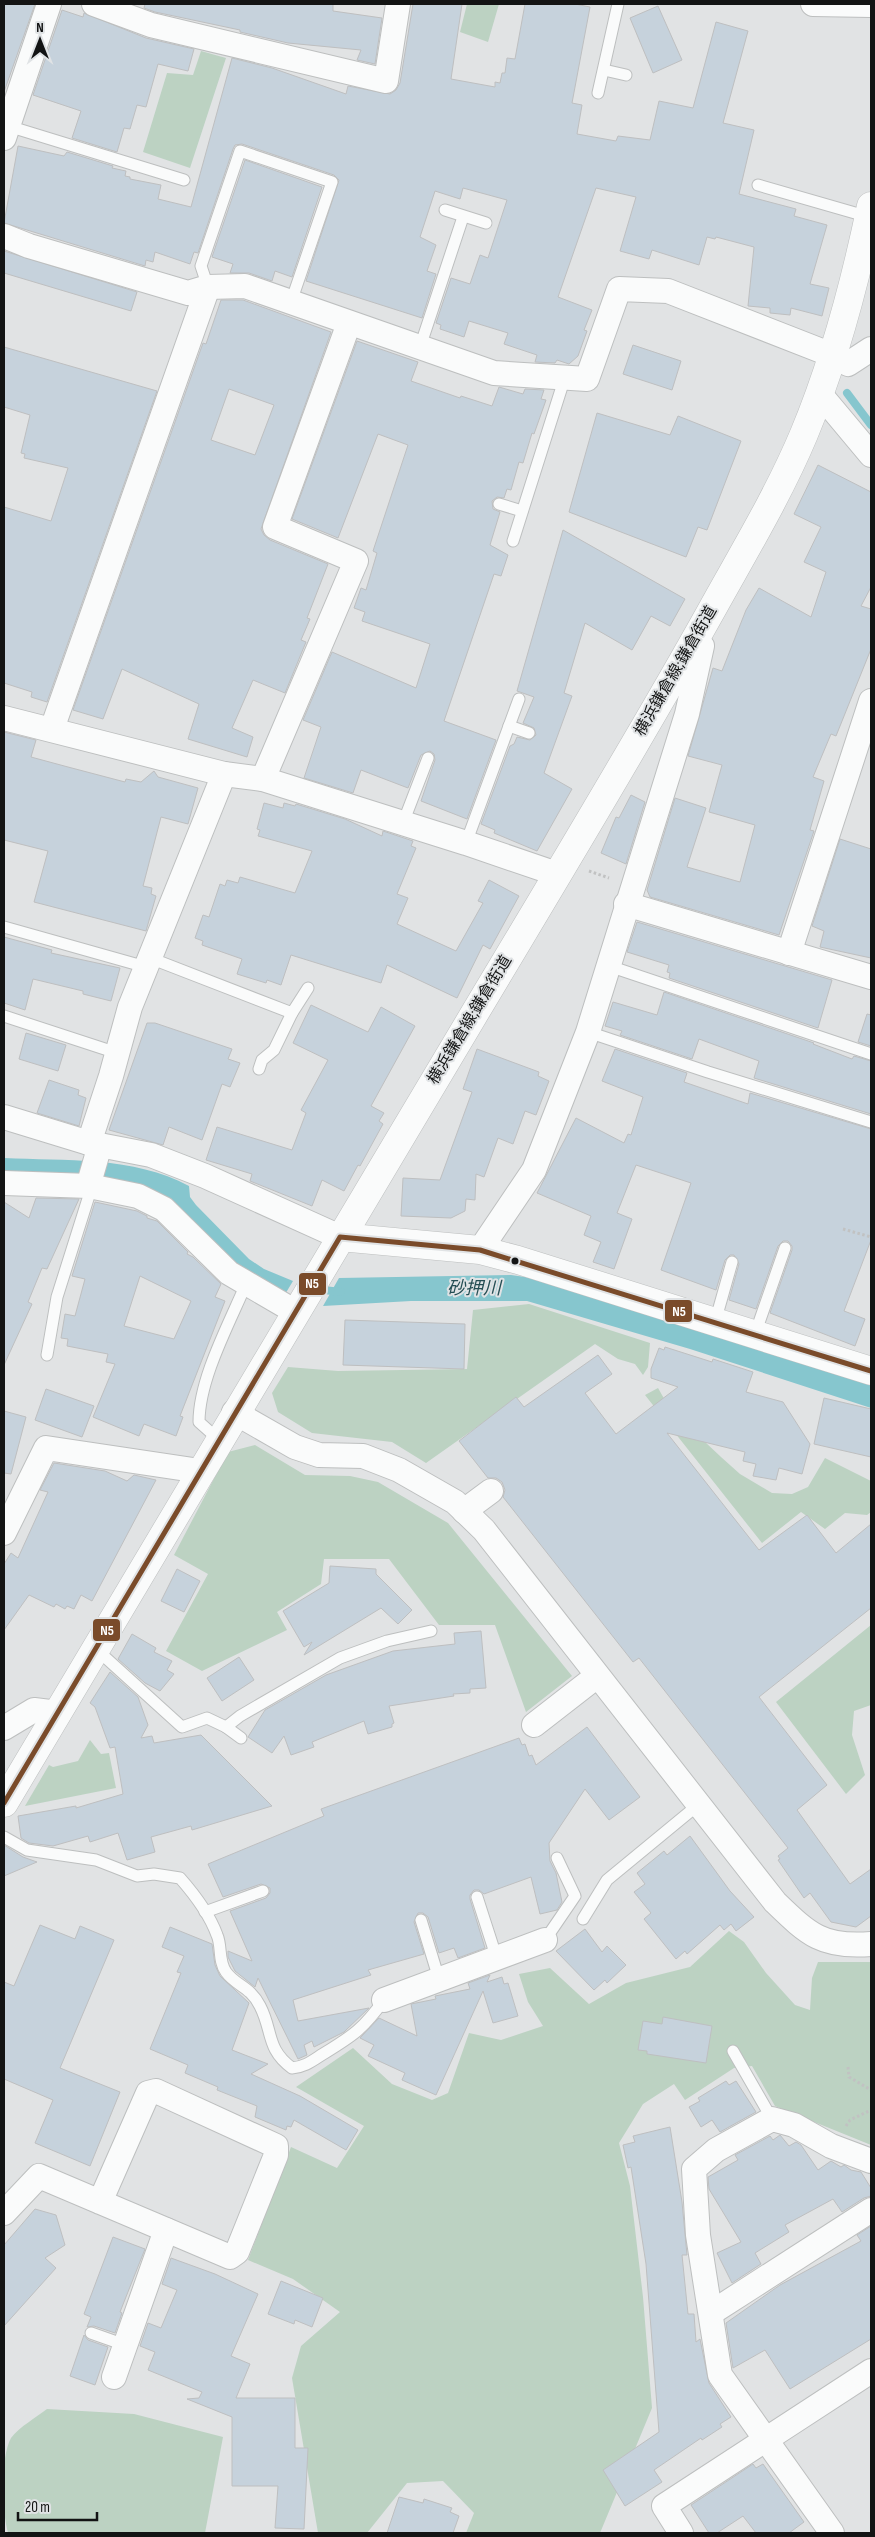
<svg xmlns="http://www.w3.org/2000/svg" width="875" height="2537" viewBox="0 0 875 2537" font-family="'Sofia Sans Condensed','Noto Sans JP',sans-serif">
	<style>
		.green { fill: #bcd2c2 }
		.water { fill: #86c6ce }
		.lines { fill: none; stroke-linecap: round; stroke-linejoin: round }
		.stream { stroke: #86c6ce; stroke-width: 8 }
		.building { fill: #c6d2dc; stroke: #bebfc0; fill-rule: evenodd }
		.service-casing { stroke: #bdbfbf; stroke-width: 13 }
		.minor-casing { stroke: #bdbfbf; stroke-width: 26 }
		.tertiary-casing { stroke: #bdbfbf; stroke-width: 29 }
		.primary-casing { stroke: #bdbfbf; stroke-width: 29 }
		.path { stroke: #c1c2c2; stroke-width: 3; stroke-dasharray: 2.5 2.5; stroke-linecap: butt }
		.service { stroke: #fafbfb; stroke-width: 11 }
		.minor { stroke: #fafbfb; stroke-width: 24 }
		.tertiary { stroke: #fafbfb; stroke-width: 28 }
		.primary { stroke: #fafbfb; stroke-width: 28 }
		.bus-1-casing { stroke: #e0e3e5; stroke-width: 9 }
		.bus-1 { stroke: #7a4b2a; stroke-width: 5 }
		.bus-dot { fill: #131414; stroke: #e0e3e5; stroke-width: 2 }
		.labels { text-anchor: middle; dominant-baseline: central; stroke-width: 4; stroke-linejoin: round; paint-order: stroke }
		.street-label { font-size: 16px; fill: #131414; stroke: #e0e3e5 }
		.water-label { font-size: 18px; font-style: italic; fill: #254e54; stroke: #e0e3e5 }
		.line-badge { stroke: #e0e3e5; stroke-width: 2 }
		.badge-label { font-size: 14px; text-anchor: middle; font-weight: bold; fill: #fff }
	</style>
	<rect width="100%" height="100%" fill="#e1e3e4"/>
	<g class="green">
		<polygon points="467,4 499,4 488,42 460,32"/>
		<polygon points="201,51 226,58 190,168 143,152 167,73 193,75"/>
		<polygon points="529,1304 650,1343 648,1367 643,1375 635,1364 618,1359 595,1344 426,1463 392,1442 312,1433 278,1412 272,1393 288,1367 338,1371 467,1369 473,1310"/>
		<polygon points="658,1388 670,1409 721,1457 740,1474 772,1493 792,1494 808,1487 825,1458 871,1481 871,1512 867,1515 845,1513 825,1529 801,1512 762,1543 645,1395"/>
		<polygon points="255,1445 305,1475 350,1476 378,1482 448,1523 572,1676 526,1712 495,1625 439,1625 389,1559 324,1559 321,1584 277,1612 287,1630 202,1671 166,1651 208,1574 174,1555 228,1452"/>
		<polygon points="871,1625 871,1705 854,1711 852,1735 865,1775 846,1794 776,1702"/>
		<polygon points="90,1740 101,1754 109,1753 116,1788 25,1806 49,1765 53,1767 78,1761"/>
		<polygon points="729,1931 744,1942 766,1973 795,2005 810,2010 812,1978 818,1962 871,1962 871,2145 775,2106 752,2066 734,2068 685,2100 674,2084 643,2104 619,2143 630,2186 643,2297 652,2408 600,2533 466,2533 474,2513 443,2481 407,2483 367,2533 318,2533 292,2378 301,2346 340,2312 293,2279 248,2260 291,2147 337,2168 364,2126 296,2087 353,2048 392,2084 432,2100 448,2093 469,2033 501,2040 543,2026 528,2002 519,1974 550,1968 589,2004 626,1983 690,1967"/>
		<path d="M 47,2409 L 134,2414 L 223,2437 L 205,2533 L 8,2533 C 2,2510 0,2458 11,2438 C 19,2427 37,2417 47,2409 Z"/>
	</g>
	<g class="water">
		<path d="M 4,1158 C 64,1161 134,1156 189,1186 L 190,1197 L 196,1205 L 249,1259 L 264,1269 L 293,1281 L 284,1296 L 243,1273 L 171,1205 L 4,1178 Z"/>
		<polygon points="511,1275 553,1281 871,1383 871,1408 690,1349 527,1301 411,1301 323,1306 339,1278"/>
	</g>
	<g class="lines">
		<g class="stream">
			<polyline points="847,393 871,425"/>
			<polyline points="315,1289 341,1292"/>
		</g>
	</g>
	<g class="building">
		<polygon points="4,4 35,4 4,92"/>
		<polygon points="145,4 333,4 333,11 382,18 375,64 357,60 361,50 288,43 240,32 240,30 155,12 144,8"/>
		<polygon points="413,4 462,4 451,79 495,87 495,82 500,83 502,73 505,73 507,58 515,59 525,4 575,4 590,7 572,103 582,105 577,134 616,141 618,136 650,140 659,101 693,108 716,22 748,31 723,123 754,130 739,194 796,209 794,216 827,225 810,284 829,288 822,316 791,308 790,315 770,313 770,308 748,306 754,247 716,237 715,239 707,237 699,265 652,250 649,259 620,251 636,197 596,188 558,297 592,310 584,330 587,331 578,356 569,364 557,360 555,363 535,362 537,355 504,344 508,333 469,321 464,337 440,329 441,325 436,323 451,278 470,284 480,255 488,258 507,200 463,188 460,199 435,191 420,237 436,245 427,271 436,274 422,318 306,281 339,180 334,175 242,144 235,145 233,149 198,253 194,252 190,264 155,252 153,262 146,260 145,266 4,223 18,146 64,156 67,152 113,166 112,168 126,171 125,176 130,177 130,179 161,185 158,199 191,207 232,58 272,68 346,94 348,86 390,94 396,90 400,83"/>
		<polygon points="658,6 682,60 653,73 630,18"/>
		<polygon points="62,10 83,17 84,13 146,38 194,49 188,71 158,64 146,107 137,105 130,129 124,128 117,152 72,138 81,111 33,95"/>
		<polygon points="245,160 322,187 292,277 275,271 272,281 249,273 230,273 233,264 212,257"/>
		<polygon points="4,251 137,292 131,311 4,273"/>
		<path d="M 221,300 L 243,300 L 331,332 L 261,529 L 264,535 L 270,540 L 328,564 L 307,618 L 310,619 L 301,640 L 306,642 L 285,693 L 253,680 L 232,728 L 253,737 L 247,757 L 188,739 L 199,704 L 122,669 L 103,719 L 73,710 L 203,343 L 206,344 ZM 229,389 L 274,405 L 255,455 L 211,440 Z"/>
		<polygon points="357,341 418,362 411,381 460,398 461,396 492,406 499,387 523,394 525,389 544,390 541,399 546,400 534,434 532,433 523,463 519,462 511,490 507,489 504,498 497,497 492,501 493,509 500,512 490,545 508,555 501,576 494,574 444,721 496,740 467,819 421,801 435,760 434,754 430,751 421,755 408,788 361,770 353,793 304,778 321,727 303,720 332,652 416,688 430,644 362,621 365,612 354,608 361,588 366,590 377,553 373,551 408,445 378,434 338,538 292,519"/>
		<polygon points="633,345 681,361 672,390 623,374"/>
		<polygon points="4,347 157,391 47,702 31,697 32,692 4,683 4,507 51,521 68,468 24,458 25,454 21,453 30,415 4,407"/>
		<polygon points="597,413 670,435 678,416 741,441 707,530 698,527 686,557 569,512"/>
		<polygon points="818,465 871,492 871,587 861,606 871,609 871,649 836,736 831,734 813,777 824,781 810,830 814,831 779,935 650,897 647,890 675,798 706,808 687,867 740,882 755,825 709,812 722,765 688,756 713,668 722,671 746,610 759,588 811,617 826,572 804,562 821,527 794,514"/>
		<polygon points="563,530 685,599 670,626 651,616 632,650 585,623 564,693 572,696 544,773 572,789 537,851 494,833 495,830 481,824 510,746 514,744 517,737 530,740 536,735 534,728 523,723 534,697 517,691"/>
		<polygon points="4,732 36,740 31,757 68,767 125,782 126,779 141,782 154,771 158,777 198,788 188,824 161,817 143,886 152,888 151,894 156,896 146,931 34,902 48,851 4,840"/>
		<polygon points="631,795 645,802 626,864 601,853 616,817 619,818"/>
		<polygon points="264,803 283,808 284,803 295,806 296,804 345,819 382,836 383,831 413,841 411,846 416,848 397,894 408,898 397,924 456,951 483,903 478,901 489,880 519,896 490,949 483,945 457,998 387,965 381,983 291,955 281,985 267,980 266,983 237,974 242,959 202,945 203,941 195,938 203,915 209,917 220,884 225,886 227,880 238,883 240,877 295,893 312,851 258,836 260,830 257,829"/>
		<polygon points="840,839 871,849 871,958 820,947 824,931 812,926"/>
		<polygon points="637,922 832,980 818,1028 669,978 670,973 667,972 669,965 627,952"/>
		<polygon points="4,937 52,950 51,953 120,968 111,1001 83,994 83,991 33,979 25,1010 4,1003"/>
		<polygon points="664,992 814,1043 813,1044 852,1059 854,1056 871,1061 871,1114 754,1078 759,1061 699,1039 692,1059 620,1035 622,1031 605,1026 613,1002 657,1015"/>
		<polygon points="311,1005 368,1032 381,1007 415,1026 371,1106 384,1113 379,1121 383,1124 360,1166 358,1165 344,1191 322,1180 312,1206 250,1181 252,1174 206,1160 217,1127 292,1150 306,1113 301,1110 328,1060 293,1043"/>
		<polygon points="867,1014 871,1015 871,1046 858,1042"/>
		<polygon points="147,1023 155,1023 232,1049 228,1059 240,1063 230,1087 222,1084 202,1140 169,1127 163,1145 109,1130"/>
		<polygon points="26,1033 66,1045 58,1071 19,1059"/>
		<polygon points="477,1049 539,1072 538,1076 549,1081 536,1115 525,1111 513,1144 498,1138 484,1177 476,1174 475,1200 466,1199 465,1211 451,1218 401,1216 403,1178 440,1180 472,1092 463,1089"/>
		<polygon points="615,1049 687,1073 684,1082 748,1104 750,1093 871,1129 871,1240 844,1311 865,1319 855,1346 770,1313 792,1250 792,1246 788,1241 783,1241 778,1246 756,1309 729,1300 739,1264 734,1255 730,1255 725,1260 716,1290 661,1270 691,1183 636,1165 617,1213 632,1219 614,1269 593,1262 601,1242 584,1235 591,1216 537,1193 576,1118 624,1143 628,1134 631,1135 643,1097 602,1081"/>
		<polygon points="49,1080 79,1090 78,1095 86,1098 79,1126 37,1113"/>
		<polygon points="36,1198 79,1199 47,1269 42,1268 28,1302 32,1304 4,1365 4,1202 29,1218"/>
		<path d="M 95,1202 L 137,1211 L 147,1216 L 147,1218 L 157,1221 L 188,1252 L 187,1254 L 193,1257 L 221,1284 L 215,1297 L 225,1301 L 180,1416 L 183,1417 L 176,1436 L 144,1424 L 139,1436 L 93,1417 L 115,1364 L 106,1362 L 108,1354 L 67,1346 L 68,1339 L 61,1338 L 65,1314 L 75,1316 L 85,1279 L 72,1276 ZM 140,1276 L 191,1301 L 174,1339 L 124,1326 Z"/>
		<polygon points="345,1320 465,1324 464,1369 343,1365"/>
		<polygon points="665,1347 712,1362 713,1359 753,1372 746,1392 783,1402 810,1444 802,1474 779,1468 776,1480 753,1476 756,1464 743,1461 745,1452 667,1433 759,1550 807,1515 836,1553 871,1524 871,1608 759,1697 827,1785 797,1810 850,1884 871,1869 871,1916 856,1927 831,1922 810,1893 804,1898 778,1860 780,1859 778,1856 788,1848 639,1658 633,1662 503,1497 505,1490 502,1482 496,1478 488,1478 459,1441 516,1397 524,1407 598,1355 612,1374 585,1393 616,1434 678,1387 651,1378 651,1369 659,1348 664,1350"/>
		<polygon points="46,1389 94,1406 82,1437 35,1420"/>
		<polygon points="824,1398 871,1409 871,1457 814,1444"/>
		<polygon points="4,1411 26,1417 11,1474 4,1473"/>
		<polygon points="54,1463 105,1471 127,1481 134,1475 156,1480 92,1601 81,1595 74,1609 67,1606 65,1609 56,1604 54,1607 29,1595 4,1630 4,1564 11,1553 18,1558 48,1492 40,1490"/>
		<polygon points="330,1566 376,1569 376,1574 412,1610 398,1624 381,1608 304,1655 312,1642 304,1647 283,1611 329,1583"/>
		<polygon points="177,1569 200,1581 184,1612 161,1601"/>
		<polygon points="481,1631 486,1688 470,1689 470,1693 453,1694 454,1696 389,1706 394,1723 392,1724 392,1727 368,1734 364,1721 312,1742 314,1747 291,1755 284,1736 272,1753 248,1737 265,1710 326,1675 393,1651 455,1644 454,1633"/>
		<polygon points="132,1634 156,1648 154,1652 172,1661 167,1670 174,1674 160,1691 145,1683 118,1659"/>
		<polygon points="239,1657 254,1680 222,1701 207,1678"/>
		<polygon points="110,1672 138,1697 148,1725 141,1738 152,1736 154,1743 201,1735 272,1806 192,1830 191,1826 151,1837 155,1852 127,1860 118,1833 90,1842 88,1836 53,1846 29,1843 21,1838 18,1816 76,1806 76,1808 123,1794 115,1747 110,1748 95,1707 90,1703"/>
		<polygon points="587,1727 640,1797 609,1820 585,1789 549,1843 550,1861 556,1873 562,1902 557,1910 540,1914 531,1877 484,1894 479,1890 474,1890 470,1895 470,1899 485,1948 458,1958 454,1948 439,1953 428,1917 423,1913 418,1913 414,1922 424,1954 368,1970 371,1975 293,2000 298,2021 369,2008 344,2032 314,2047 312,2041 304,2045 307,2055 298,2059 258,1978 255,1987 235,1971 228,1957 228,1951 252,1961 230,1911 266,1898 270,1893 270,1888 261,1884 223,1897 208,1864 324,1816 321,1809 519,1738 522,1745 525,1744 529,1756 532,1755 536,1765"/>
		<polygon points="690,1836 730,1891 754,1917 736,1931 731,1924 724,1930 720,1925 687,1954 685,1951 676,1959 644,1919 651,1913 634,1892 645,1884 637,1873 664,1851 667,1855"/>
		<polygon points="4,1845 23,1857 37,1862 4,1876"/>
		<polygon points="40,1925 75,1939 80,1926 114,1940 60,2068 120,2092 90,2166 35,2143 53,2100 4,2079 4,1982 14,1986"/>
		<polygon points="170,1927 212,1944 215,1965 220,1976 249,2003 232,2050 268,2064 251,2074 300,2096 358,2130 346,2150 294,2120 291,2127 287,2126 286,2130 255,2117 257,2106 217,2090 218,2087 185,2073 188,2065 150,2049 181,1973 177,1972 184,1956 162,1947"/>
		<polygon points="585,1929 602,1952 607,1946 626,1965 607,1983 605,1980 594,1990 556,1951"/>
		<polygon points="490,1975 487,1982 502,1977 504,1984 508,1983 518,2016 493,2023 483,1991 436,2095 402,2080 405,2073 368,2056 374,2045 360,2038 379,2018 417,2036 411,2004 436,1999 435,1996 470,1989 468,1983"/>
		<polygon points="663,2017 712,2026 706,2063 647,2054 647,2051 638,2050 643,2021 662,2024"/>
		<polygon points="726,2081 729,2085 736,2081 756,2112 720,2132 712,2120 701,2127 689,2107 700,2101 698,2098"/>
		<polygon points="670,2127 682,2202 687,2255 682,2255 688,2314 694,2314 696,2342 700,2339 709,2383 731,2417 720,2424 722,2427 702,2440 701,2438 654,2470 662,2482 625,2506 603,2470 659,2432 646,2264 631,2167 628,2168 623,2145 635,2142 633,2136"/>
		<polygon points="780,2135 789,2146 796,2142 801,2145 818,2170 831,2161 841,2167 844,2165 851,2170 861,2172 871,2188 871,2196 864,2198 842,2212 833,2199 785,2225 789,2232 755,2253 761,2264 732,2283 717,2253 741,2242 709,2189 708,2177 738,2160 735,2155 770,2136 773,2140"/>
		<polygon points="35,2209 56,2215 65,2245 45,2258 56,2268 4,2326 4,2245"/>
		<polygon points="871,2226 871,2339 790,2389 765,2350 733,2368 726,2323 780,2285 861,2241 857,2235"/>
		<polygon points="113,2237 145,2249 120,2312 122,2313 115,2333 94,2326 87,2327 91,2317 84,2314"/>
		<polygon points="171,2258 215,2274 258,2294 231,2356 250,2364 236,2398 295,2398 295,2448 308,2448 304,2529 275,2528 278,2486 232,2486 232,2417 187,2399 199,2398 202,2392 148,2370 155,2352 140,2346 148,2323 161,2328 177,2290 162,2284"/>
		<polygon points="281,2281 323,2298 312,2327 295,2320 294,2324 268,2314"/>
		<polygon points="84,2335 88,2340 108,2347 95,2385 70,2376"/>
		<polygon points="753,2464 756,2468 763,2464 804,2522 789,2533 756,2533 743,2516 717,2533 709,2533 691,2505"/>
		<polygon points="399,2497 423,2503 424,2499 452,2508 450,2512 459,2516 453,2533 387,2533"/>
	</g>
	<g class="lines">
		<g class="service-casing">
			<g id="service">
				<polyline points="604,70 626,75"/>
				<polyline points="598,93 618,4"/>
				<polyline points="8,126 184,180"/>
				<polyline points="758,185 869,217"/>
				<polyline points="445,210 486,223"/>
				<polyline points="208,287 201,266 240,151 332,182 291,302"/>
				<polyline points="420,347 463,217"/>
				<polyline points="499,504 522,511"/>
				<polyline points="513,541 565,377"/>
				<polyline points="509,726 529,733"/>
				<polyline points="403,823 428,758"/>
				<polyline points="466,843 519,699"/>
				<polyline points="4,927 146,967"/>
				<polyline points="150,958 292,1013 308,988"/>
				<polyline points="609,966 871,1054"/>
				<polyline points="4,1016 117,1053"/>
				<polyline points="588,1032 708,1072 871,1122"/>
				<polyline points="259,1069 262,1060 274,1050 292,1013"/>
				<polyline points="715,1322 732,1262"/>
				<polyline points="755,1334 785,1248"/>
				<polyline points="47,1355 57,1297 92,1186"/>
				<path d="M 218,1439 L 199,1422 C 199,1379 229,1324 246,1284"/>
				<polyline points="96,1649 182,1727 207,1718 226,1727 241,1738"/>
				<polyline points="226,1727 240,1716 340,1658 387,1641 431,1631"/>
				<path d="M 4,1837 L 27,1850 L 96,1860 L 137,1876 L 154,1874 L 180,1878 C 195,1895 209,1913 217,1935 C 222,1946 218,1961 226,1972 C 236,1986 250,1986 260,2006 C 273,2031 266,2049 292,2068 C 305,2067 312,2061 323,2054 C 354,2035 363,2029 384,2000"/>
				<polyline points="477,1897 497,1959"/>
				<polyline points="205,1912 263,1891"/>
				<polyline points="583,1919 607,1880 698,1805"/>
				<polyline points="421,1920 439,1979"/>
				<polyline points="545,1940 575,1896 557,1858"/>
				<polyline points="733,2051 772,2119"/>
				<polyline points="91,2333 125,2345"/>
			</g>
		</g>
		<g class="minor-casing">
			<g id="minor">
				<polyline points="94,4 151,25 386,81 398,4"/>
				<polyline points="813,4 871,5"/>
				<polyline points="4,138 49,4"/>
				<polyline points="4,236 29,246 188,293 208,287 245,286 494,373 587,379 619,289 668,291 832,355 848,364 871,349"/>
				<polyline points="820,394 871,455"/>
				<polyline points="4,718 224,774 263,779 466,843 557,874"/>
				<polyline points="52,729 208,287"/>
				<polyline points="263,779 356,561 275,527 349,323"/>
				<polyline points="626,904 871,977"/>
				<polyline points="789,953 871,701"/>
				<polyline points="4,1117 89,1143 151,1155 205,1176 340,1237"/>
				<polyline points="89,1143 111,1076 130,1007 224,774"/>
				<polyline points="4,1183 89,1186 138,1196 164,1209 229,1273 294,1311"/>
				<polyline points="92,1186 89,1186 89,1183 100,1145"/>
				<polyline points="480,1250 534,1170 588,1032 687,714 702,646 695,640"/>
				<path d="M 234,1412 L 295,1447 L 319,1455 L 363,1456 L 399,1470 L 455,1502 L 484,1530 L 775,1902 C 809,1935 823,1948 871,1944"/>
				<polyline points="464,1511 491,1491"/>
				<polyline points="4,1533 46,1448 200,1471"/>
				<polyline points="534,1725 597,1676"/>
				<polyline points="4,1728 34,1710 58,1713"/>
				<polyline points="384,2000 545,1940"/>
				<polyline points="4,2213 39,2176 230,2257 237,2252 276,2155 276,2146 156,2091 148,2093 100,2202"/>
				<polyline points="711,2313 871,2210"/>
				<polyline points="114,2377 166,2230"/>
				<polyline points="681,2533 664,2506 871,2371"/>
				<polyline points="832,2533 720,2375 698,2235 694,2169 716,2150 772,2119 794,2125 831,2146 871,2161"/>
			</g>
		</g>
		<g class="tertiary-casing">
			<polyline id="tertiary" points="340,1237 480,1250 518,1260 871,1371"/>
		</g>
		<g class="primary-casing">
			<path id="primary" d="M 4,1803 C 160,1540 315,1277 473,1016 C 553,882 634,749 710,613 C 742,555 778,496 804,434 C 834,362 855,283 871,206"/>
		</g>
		<g class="path">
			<polyline points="589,871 609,878"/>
			<polyline points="843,1229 871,1237"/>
			<polyline points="848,2067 849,2077 871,2090"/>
			<polyline points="846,2126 850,2120 871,2110"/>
		</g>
		<use href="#service" class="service"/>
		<use href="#minor" class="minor"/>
		<use href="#tertiary" class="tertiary"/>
		<use href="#primary" class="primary"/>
		<g class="bus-1-casing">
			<polyline id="bus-1" points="4,1803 340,1237 480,1250 871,1371"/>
		</g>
		<use href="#bus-1" class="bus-1"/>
	</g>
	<circle class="bus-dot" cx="515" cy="1261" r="4.5"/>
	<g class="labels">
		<g class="street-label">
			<text transform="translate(676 671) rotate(-60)">横浜鎌倉線;鎌倉街道</text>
			<text transform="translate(470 1020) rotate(-59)">横浜鎌倉線;鎌倉街道</text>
		</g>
		<g class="water-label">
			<text x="474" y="1288">砂押川</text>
		</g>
	</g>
	<g class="line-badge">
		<rect x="298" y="1272" width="29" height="24" rx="5" fill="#7a4b2a"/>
		<rect x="664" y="1299" width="29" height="24" rx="5" fill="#7a4b2a"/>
		<rect x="92" y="1618" width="29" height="24" rx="5" fill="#7a4b2a"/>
	</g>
	<g class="badge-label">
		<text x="312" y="1288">N5</text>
		<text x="679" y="1316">N5</text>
		<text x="107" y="1635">N5</text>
	</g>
	<rect width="875" height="2537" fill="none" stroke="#131414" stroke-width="10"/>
	<g transform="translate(40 40)" stroke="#e0e3e5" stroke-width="4" paint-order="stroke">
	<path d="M0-4L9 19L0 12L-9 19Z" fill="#131414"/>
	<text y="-8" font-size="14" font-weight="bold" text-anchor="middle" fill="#131414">N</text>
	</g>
	<path d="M18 2512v8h79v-8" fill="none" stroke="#131414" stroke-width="2.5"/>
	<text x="25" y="2512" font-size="15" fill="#131414" stroke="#e0e3e5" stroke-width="4" paint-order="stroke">20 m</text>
</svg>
